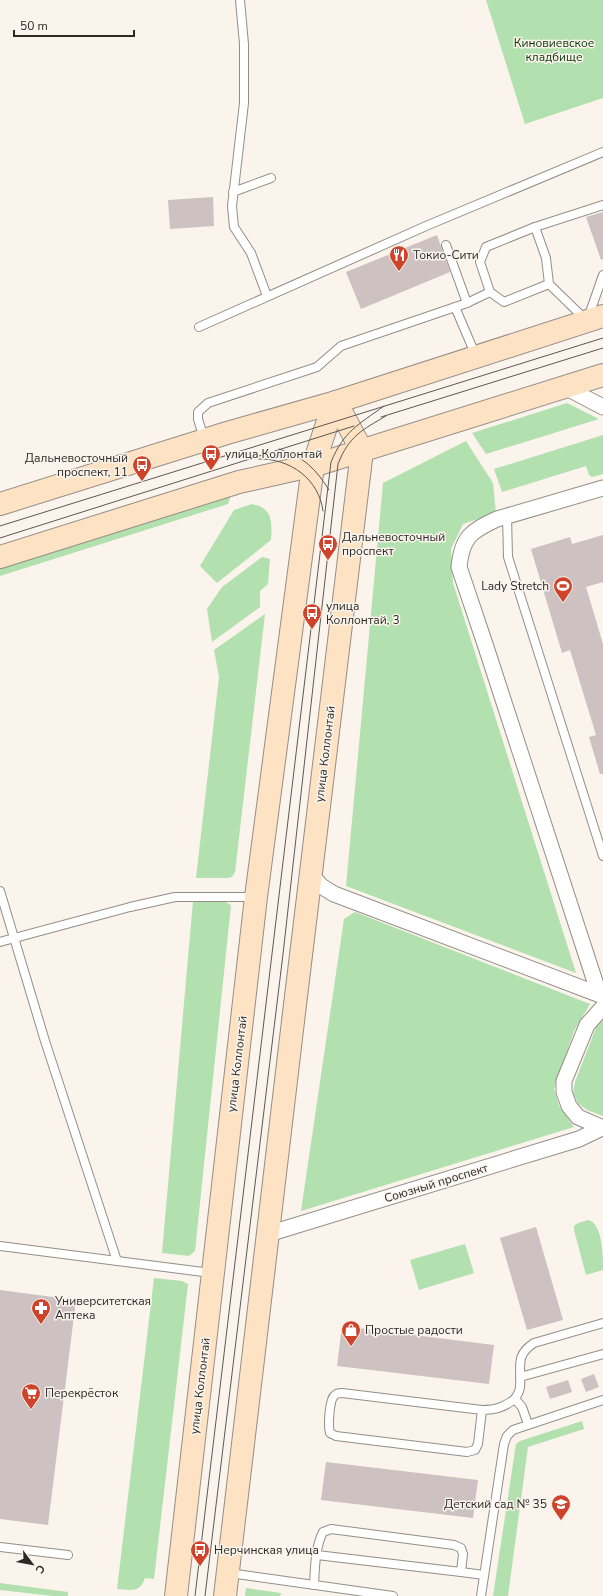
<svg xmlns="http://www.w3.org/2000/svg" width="603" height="1596" viewBox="0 0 603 1596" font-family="'Nunito Sans',sans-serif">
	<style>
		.green { fill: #b2e0ae }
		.building { fill: #cdc2c1 }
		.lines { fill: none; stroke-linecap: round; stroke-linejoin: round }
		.service-casing { stroke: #948e87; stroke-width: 10 }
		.minor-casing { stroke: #948e87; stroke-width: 17 }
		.secondary-casing { stroke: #948e87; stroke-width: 24 }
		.service { stroke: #fff; stroke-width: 8 }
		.minor { stroke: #fff; stroke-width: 15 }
		.secondary { stroke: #fde2c3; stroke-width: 22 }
		.tram { stroke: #5b5954; stroke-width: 1 }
		.labels { text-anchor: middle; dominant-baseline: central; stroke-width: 3; stroke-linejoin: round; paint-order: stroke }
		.park-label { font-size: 12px; fill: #063606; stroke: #faf4ec }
		.poi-label { font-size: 12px; fill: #2b2926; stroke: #faf4ec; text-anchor: start }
		.street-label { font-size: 12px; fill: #2b2926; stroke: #faf4ec }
	</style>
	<rect width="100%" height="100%" fill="#faf4ec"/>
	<g class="green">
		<polygon points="486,0 603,0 603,98 525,124"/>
		<polygon points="567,403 599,419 486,454 472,433"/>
		<polygon points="603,435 603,474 592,477 589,475 586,466 502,492 494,469"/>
		<polygon points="466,441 493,483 496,513 463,524 451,549 453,583 576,973 346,886 383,483"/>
		<polygon points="231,495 228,504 0,576 0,567"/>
		<path d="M 252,504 C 273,508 272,522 271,540 L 217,583 L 200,566 L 234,510 Z"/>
		<polygon points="262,557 270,559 268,584 260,591 260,607 212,642 207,609 222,587"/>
		<polygon points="265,614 235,872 232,877 228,878 196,878 219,677 214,650"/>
		<polygon points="222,900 231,905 195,1251 189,1256 162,1253 193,901"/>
		<polygon points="355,912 590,1004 574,1031 554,1089 559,1106 574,1127 301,1211 344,919"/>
		<polygon points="603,1018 603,1116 587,1110 578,1103 573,1093 575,1082 597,1025"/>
		<path d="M 588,1220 C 603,1223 603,1258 603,1270 L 586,1275 L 574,1230 L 574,1226 L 578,1223 Z"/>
		<polygon points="465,1244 474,1273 419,1290 410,1260"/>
		<path d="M 154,1278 L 182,1281 L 188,1284 L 154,1579 L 145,1578 C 140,1593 131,1590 117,1589 Z"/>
		<polygon points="582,1421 584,1429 528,1447 508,1596 493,1596 516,1444 520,1441"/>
		<polygon points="0,1583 68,1592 68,1596 53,1596 0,1590"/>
		<polygon points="246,1588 281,1593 280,1596 245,1596"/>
	</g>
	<g class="building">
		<polygon points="213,197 214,226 170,229 168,200"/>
		<polygon points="603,212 603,259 601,260 586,217"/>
		<polygon points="437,235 450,272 361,309 346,272"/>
		<polygon points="603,535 603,582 586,587 603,644 603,774 600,774 589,737 596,735 570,650 562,653 531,549 570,537 572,544"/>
		<polygon points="536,1227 563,1320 527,1330 500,1238"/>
		<polygon points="0,1290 76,1300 48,1525 0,1519"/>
		<polygon points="342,1326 494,1345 489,1384 337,1366"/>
		<polygon points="594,1374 599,1387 586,1392 581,1379"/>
		<polygon points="568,1380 572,1392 550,1399 546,1387"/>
		<polygon points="326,1462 478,1480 473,1518 321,1500"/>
	</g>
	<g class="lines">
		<g class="service-casing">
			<g id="service">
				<polyline points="240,0 244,44 244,103 232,206 234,227 251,253 267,296"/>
				<polyline points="233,192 271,178"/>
				<polyline points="535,227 603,205"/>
				<polyline points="549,284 546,258 535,227 486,247 480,262 490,292 504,302 549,284 587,321 603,275"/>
				<polyline points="467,303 490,292"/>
				<polyline points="455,307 476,356"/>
				<polyline points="199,327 426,226 603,152"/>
				<polyline points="204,439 198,419 198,412 208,403 317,367 341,346 467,303 446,245"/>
				<polyline points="507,516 508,557 603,856"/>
				<polyline points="0,891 45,1041 117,1261"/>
				<polyline points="0,942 130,907 175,897 255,897"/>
				<polyline points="0,1246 211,1273"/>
				<polyline points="520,1377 603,1354"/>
				<path d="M 515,1399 C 517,1395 520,1391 520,1387 C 522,1367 514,1356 534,1343 L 603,1323"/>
				<path d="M 482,1410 L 478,1444 L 475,1450 L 467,1452 L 336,1436 L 330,1433 C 328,1426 329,1399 335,1395 C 337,1393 339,1393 342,1393 L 482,1410 C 496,1410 504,1407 515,1399 L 522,1407 L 528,1424"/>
				<polyline points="0,1547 68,1555"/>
				<polyline points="461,1572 484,1575"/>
				<polyline points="229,1573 393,1596"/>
				<path d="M 314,1585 C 315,1567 315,1548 323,1532 L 331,1529 L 454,1545 L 461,1548 L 463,1554 L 461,1572 L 317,1555"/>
				<polyline points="481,1596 504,1444 507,1436 513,1430 603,1400"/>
			</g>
		</g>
		<g class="minor-casing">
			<g id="minor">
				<polyline points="565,387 603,407"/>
				<polyline points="311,874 321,886 334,894 603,996"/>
				<path d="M 599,994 L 485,644 L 459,567 C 462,537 471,531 497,519 L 603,488"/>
				<polyline points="603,1007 587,1025 564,1081 564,1092 569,1106 578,1117 603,1128"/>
				<polyline points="268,1234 579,1139 602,1128"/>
			</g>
		</g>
		<g class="secondary-casing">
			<g id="secondary">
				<polyline points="0,504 227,433 336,402 603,316"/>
				<polyline points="0,557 239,482 319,464 603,375"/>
				<polyline points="176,1596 256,897 313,466 327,424 336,402"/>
				<polyline points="225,1596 294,1013 362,451 336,402"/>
			</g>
		</g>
		<use href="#service" class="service"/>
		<use href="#minor" class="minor"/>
		<use href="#secondary" class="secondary"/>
		<g class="tram">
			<polyline points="381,417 603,348"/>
			<path d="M 279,449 C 303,456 316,469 329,490"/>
			<path d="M 258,459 C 290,458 319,479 323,511"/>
			<polyline points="0,526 603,338"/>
			<polyline points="0,538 354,426"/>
			<path d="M 195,1596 L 331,462 C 344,431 358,425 384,406"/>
			<path d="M 205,1596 L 283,954 L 338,464 C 349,436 362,430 386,416"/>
		</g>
	</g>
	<defs>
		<g id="restaurant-pin" transform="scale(1)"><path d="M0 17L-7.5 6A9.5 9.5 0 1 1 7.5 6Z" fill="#ce432a" stroke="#faf4ec"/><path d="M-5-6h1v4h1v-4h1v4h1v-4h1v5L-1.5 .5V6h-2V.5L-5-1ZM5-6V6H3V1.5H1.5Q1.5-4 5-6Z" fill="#fff"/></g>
		<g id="bus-pin" transform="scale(1)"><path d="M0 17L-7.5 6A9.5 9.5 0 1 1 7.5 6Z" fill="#ce432a" stroke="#faf4ec"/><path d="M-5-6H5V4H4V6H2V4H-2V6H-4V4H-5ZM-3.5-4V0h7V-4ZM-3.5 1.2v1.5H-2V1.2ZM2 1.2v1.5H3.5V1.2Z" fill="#fff"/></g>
		<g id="stadium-pin" transform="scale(1)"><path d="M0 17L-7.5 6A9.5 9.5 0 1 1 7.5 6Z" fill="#ce432a" stroke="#faf4ec"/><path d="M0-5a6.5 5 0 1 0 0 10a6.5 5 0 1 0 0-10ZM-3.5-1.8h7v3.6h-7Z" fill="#fff"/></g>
		<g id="pharmacy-pin" transform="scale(1)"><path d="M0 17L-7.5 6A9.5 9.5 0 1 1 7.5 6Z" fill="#ce432a" stroke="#faf4ec"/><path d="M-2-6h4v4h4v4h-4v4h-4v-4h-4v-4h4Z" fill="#fff"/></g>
		<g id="shop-pin" transform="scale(1)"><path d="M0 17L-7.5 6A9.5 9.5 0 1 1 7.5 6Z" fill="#ce432a" stroke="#faf4ec"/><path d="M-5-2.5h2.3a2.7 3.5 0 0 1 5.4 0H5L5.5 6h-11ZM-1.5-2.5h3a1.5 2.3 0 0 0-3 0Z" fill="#fff"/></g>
		<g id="supermarket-pin" transform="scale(1)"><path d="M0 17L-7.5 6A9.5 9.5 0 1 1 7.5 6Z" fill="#ce432a" stroke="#faf4ec"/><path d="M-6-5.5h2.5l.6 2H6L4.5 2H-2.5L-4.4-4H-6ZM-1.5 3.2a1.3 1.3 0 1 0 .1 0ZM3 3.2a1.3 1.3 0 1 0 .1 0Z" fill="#fff"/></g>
		<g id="school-pin" transform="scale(1)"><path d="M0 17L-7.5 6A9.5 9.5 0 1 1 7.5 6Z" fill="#ce432a" stroke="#faf4ec"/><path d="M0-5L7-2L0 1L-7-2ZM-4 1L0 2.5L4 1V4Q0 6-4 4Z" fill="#fff"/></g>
	</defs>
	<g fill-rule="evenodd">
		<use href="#restaurant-pin" x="399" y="255"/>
		<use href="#bus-pin" x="211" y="454"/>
		<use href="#bus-pin" x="142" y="465"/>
		<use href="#bus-pin" x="328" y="544"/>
		<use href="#stadium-pin" x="563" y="586"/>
		<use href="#bus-pin" x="312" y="613"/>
		<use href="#pharmacy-pin" x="41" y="1308"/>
		<use href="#shop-pin" x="351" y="1330"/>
		<use href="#supermarket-pin" x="31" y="1393"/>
		<use href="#school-pin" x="561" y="1504"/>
		<use href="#bus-pin" x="200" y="1550"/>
	</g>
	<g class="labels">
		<g class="park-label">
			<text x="554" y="43">Киновиевское<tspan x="554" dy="14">кладбище</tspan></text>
		</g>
		<g class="poi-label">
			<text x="413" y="255">Токио-Сити</text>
			<text x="225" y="454">улица Коллонтай</text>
			<text x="128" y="458" text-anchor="end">Дальневосточный<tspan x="128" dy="14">проспект, 11</tspan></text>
			<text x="342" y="537">Дальневосточный<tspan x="342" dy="14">проспект</tspan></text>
			<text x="549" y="586" text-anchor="end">Lady Stretch</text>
			<text x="326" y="606">улица<tspan x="326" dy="14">Коллонтай, 3</tspan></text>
			<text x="55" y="1301">Университетская<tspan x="55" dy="14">Аптека</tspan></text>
			<text x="365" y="1330">Простые радости</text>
			<text x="45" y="1393">Перекрёсток</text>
			<text x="547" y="1504" text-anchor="end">Детский сад № 35</text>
			<text x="214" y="1550">Нерчинская улица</text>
		</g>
		<g class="street-label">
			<text transform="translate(325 754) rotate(-83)">улица Коллонтай</text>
			<text transform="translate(237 1064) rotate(-83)">улица Коллонтай</text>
			<text transform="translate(436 1183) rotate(-17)">Союзный проспект</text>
			<text transform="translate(200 1386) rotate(-83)">улица Коллонтай</text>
		</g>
	</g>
	<g transform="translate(32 1564) rotate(122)" stroke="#faf4ec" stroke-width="3" paint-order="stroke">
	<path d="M0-3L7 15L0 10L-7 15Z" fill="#2b2926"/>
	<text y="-6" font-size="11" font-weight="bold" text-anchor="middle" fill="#2b2926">С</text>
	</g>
	<path d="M14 30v6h120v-6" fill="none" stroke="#2b2926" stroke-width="2"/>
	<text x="20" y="30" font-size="12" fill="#2b2926" stroke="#faf4ec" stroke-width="3" paint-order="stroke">50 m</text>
</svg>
